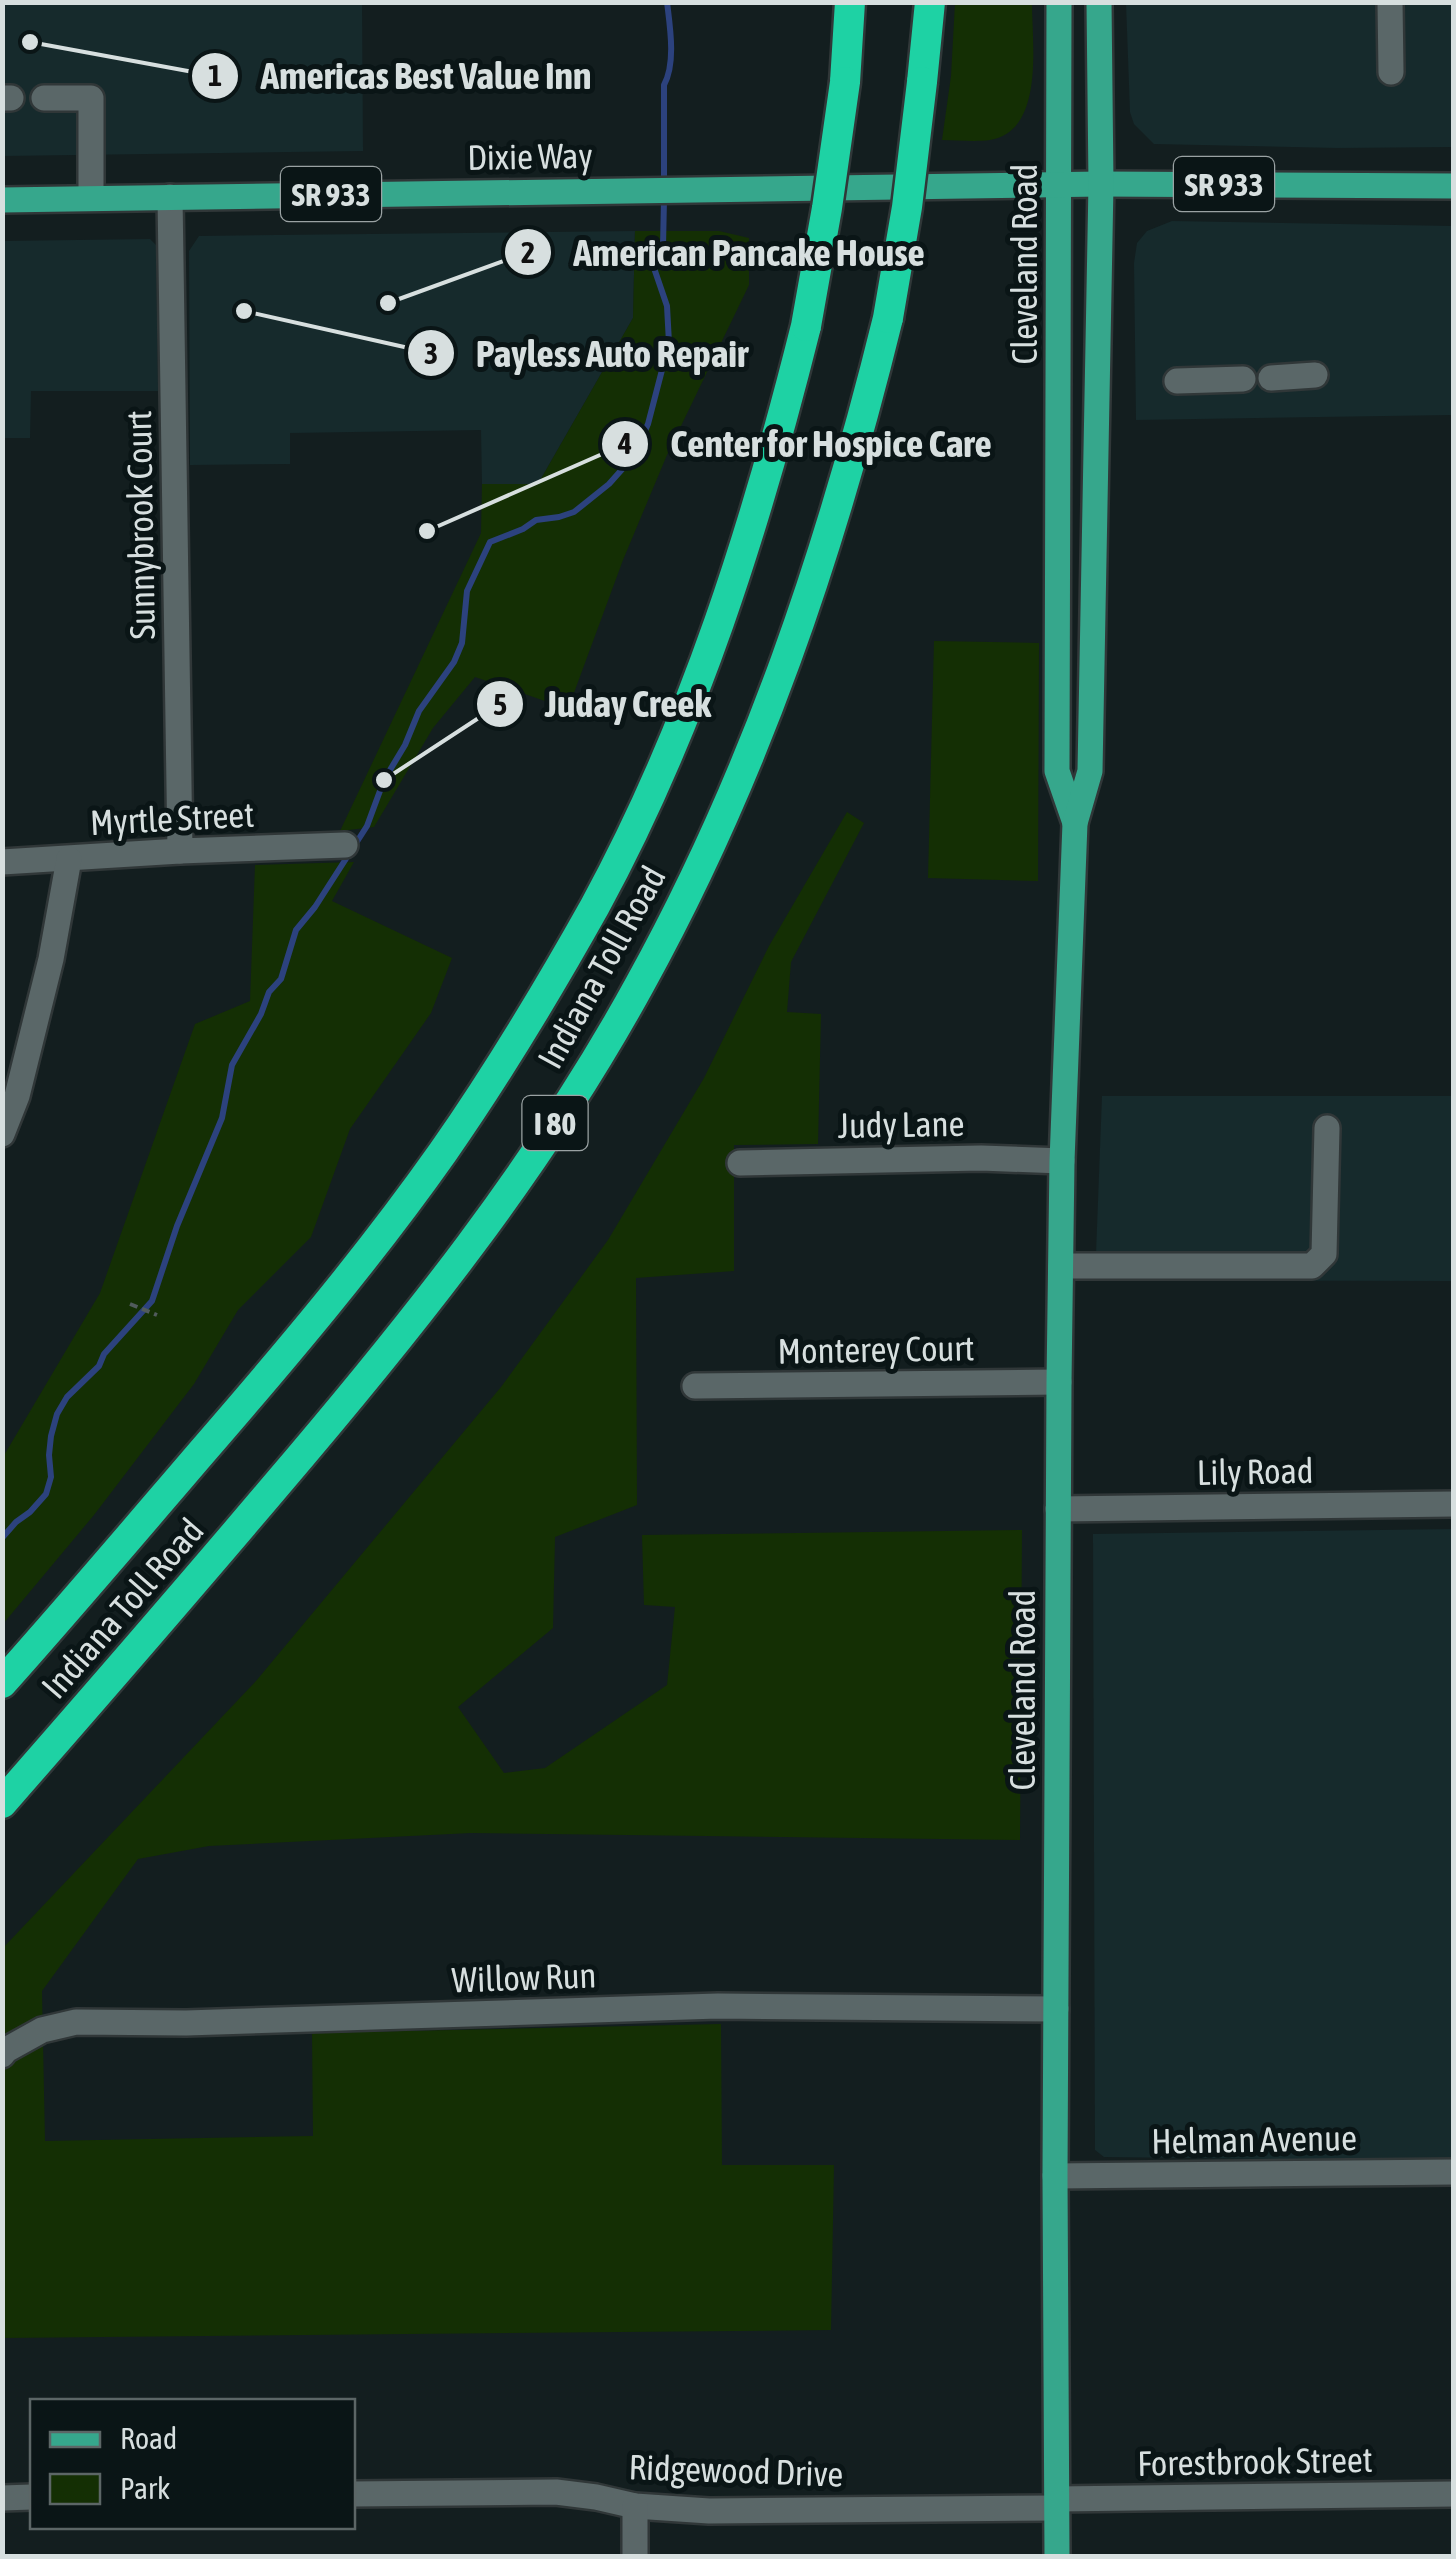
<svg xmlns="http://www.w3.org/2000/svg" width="1456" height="2559" viewBox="0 0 1456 2559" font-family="'Asap Condensed',sans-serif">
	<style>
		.built { fill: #162a2c }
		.green { fill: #142f04 }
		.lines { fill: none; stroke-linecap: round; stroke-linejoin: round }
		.stream { stroke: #2c427e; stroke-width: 6 }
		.minor-casing { stroke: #303738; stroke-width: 30 }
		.major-casing { stroke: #303738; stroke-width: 30 }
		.highway-casing { stroke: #303738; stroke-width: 35 }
		.path { stroke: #515b5c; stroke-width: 4; stroke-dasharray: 8 5; stroke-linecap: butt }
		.minor { stroke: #5a6768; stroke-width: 25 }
		.major { stroke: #36a78c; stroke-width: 25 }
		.highway { stroke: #1ed2a4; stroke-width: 30 }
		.highway-bridge-casing { stroke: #303738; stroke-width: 35; stroke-linecap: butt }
		.highway-bridge { stroke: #1ed2a4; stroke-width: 30 }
		.labels { text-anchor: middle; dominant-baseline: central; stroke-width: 10; stroke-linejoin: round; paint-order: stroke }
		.shield { fill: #0a1516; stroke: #9aa2a3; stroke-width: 2.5 }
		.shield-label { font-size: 32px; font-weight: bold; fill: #d7dfdf }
		.street-label { font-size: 35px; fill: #d7dfdf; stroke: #0a1516 }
		.leader { fill: none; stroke: #d7dfdf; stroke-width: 4 }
		.callout-dot { fill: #d7dfdf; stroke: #0a1516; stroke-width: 4 }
		.mark-label { font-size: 30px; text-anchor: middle; font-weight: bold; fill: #111 }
		.callout-label { font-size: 38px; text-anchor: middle; font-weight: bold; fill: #d7dfdf; stroke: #0a1516; stroke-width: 10; stroke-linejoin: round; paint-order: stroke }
	</style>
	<rect width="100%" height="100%" fill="#131e1f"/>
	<g class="built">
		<polygon points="2,3 362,3 363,151 3,156"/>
		<polygon points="1126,3 1453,3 1453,147 1337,148 1154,144 1134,124 1130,112"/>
		<polygon points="1172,221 1453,226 1453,622 1451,415 1136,420 1134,263 1137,243 1147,231"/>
		<polygon points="635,231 633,318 538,484 482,484 481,430 290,433 290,464 190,465 189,251 199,236"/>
		<polygon points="150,239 156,245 158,391 31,391 30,438 3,438 3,241"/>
		<polygon points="1102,1096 1453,1096 1453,1281 1095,1280"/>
		<polygon points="1453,1529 1453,2161 1104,2157 1095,2150 1093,1534"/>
	</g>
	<g class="green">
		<path d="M 955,3 L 1032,3 C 1032,43 1045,131 990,140 C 975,142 957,140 942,140 L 951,76 Z"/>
		<polygon points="635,231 719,231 749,238 749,285 667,455 623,560 568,709 475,677 433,728 374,827 340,831 481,533 482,484 538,484 633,318"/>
		<polygon points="934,641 1039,643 1038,881 928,878"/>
		<polygon points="847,812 864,823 791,962 787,1012 821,1014 818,1144 734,1145 734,1271 636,1278 637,1505 555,1537 553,1628 458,1707 504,1773 545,1768 667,1685 675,1607 644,1605 642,1535 1022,1530 1020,1840 471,1833 209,1846 138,1859 42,1991 45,2141 313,2136 312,2033 721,2024 722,2165 834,2165 831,2330 3,2338 2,1949 256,1681 501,1387 608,1240 704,1078 769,946"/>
		<polygon points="354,862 332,901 452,958 431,1013 350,1129 311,1237 238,1310 194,1384 94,1515 3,1624 3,1457 100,1293 195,1024 250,1001 255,865"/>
	</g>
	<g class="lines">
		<g class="stream">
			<path d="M 664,186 L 664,85 C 676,63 670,27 667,2"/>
			<polyline points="2,1538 16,1522 30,1512 46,1494 51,1477 49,1455 51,1436 57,1414 67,1397 99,1366 104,1354 152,1301 177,1226 222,1118 232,1065 261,1014 269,992 281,979 296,930 315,907 367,826 384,780 405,745 419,711 454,662 462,643 467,591 490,542 523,529 536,520 559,517 574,512 609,484 625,466 639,444 648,424 669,343 667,306 654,268 663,247 664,199"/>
		</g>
		<g class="minor-casing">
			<g id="minor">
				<polyline points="1390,2 1391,72"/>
				<polyline points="2,98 11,98"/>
				<polyline points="44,98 91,98 91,198"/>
				<polyline points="170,197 180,851"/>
				<polyline points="1271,378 1315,375"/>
				<polyline points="1177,381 1243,379"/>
				<polyline points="2,862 180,851 345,845"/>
				<polyline points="2,1134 17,1096 51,959 69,859"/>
				<polyline points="740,1163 981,1158 1062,1161"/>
				<polyline points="1061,1266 1312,1266 1324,1254 1327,1128"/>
				<polyline points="695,1386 1059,1382"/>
				<polyline points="1058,1509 1454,1504"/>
				<polyline points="2,2055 6,2050 42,2030 76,2022 186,2023 718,2006 1056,2009"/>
				<polyline points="1055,2176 1454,2172"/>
				<polyline points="352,2494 556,2492 596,2497 635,2506 709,2511 1057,2508"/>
				<polyline points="2,2498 32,2497"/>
				<polyline points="1057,2499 1454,2494"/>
				<polyline points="635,2556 635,2506"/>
			</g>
		</g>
		<g class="major-casing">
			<g id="major">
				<polyline points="1059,2 1057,771 1075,823"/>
				<polyline points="2,200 1101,184 1454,186"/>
				<polyline points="1057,2556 1055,2176 1059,1382 1062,1161 1075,823 1090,771 1101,184 1099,2"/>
			</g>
		</g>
		<g class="highway-casing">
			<g id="highway">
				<polyline points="845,82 850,2"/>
				<polyline points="922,82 930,2"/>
				<path d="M 2,1683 C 70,1607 136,1529 202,1452 C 286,1355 369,1257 443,1152 C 498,1073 548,990 595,906 C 694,724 756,526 806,326"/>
				<path d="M 2,1803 C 93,1699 184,1594 273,1489 C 408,1331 540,1167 640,984 C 756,774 831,550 888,318"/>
			</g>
		</g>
		<polyline class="path" points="130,1304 157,1315"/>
		<use href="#minor" class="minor"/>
		<use href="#major" class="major"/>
		<use href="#highway" class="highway"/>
		<g class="highway-bridge-casing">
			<g id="highway-bridge">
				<polyline points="888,318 907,207 922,82"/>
				<polyline points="806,326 827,208 845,82"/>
			</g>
		</g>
		<use href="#highway-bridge" class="highway-bridge"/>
	</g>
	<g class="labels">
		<g class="shield">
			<rect x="1174" y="157" width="100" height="54" rx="8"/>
			<rect x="281" y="167" width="100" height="54" rx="8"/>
			<rect x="522.5" y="1096" width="65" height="54" rx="8"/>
		</g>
		<g class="shield-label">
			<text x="1224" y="184">SR 933</text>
			<text x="331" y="194">SR 933</text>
			<text x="555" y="1123">I 80</text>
		</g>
		<g class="street-label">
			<text transform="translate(530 156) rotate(-1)">Dixie Way</text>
			<text transform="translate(1024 264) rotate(-90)">Cleveland Road</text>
			<text transform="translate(140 525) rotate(-91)">Sunnybrook Court</text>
			<text transform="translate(172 818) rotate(-3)">Myrtle Street</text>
			<text transform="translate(601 967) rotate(-61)">Indiana Toll Road</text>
			<text transform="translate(901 1124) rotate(-1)">Judy Lane</text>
			<text transform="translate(876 1349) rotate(-1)">Monterey Court</text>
			<text transform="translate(1255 1471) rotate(-1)">Lily Road</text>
			<text transform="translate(122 1608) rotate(-49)">Indiana Toll Road</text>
			<text transform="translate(1022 1690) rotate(-90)">Cleveland Road</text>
			<text transform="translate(524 1977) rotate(-2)">Willow Run</text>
			<text transform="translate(1254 2139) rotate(-1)">Helman Avenue</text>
			<text transform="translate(1255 2461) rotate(-1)">Forestbrook Street</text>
			<text transform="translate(736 2470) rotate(2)">Ridgewood Drive</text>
		</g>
	</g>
	<path class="leader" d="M30 42L215 76M388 303L528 252M244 311L431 353M427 531L625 444M384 780L500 704"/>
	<g class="callout-dot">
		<circle cx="30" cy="42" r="10"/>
		<circle cx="388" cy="303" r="10"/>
		<circle cx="244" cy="311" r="10"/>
		<circle cx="427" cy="531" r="10"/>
		<circle cx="384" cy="780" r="10"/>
		<circle cx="215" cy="76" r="25"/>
		<circle cx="528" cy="252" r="25"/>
		<circle cx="431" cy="353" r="25"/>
		<circle cx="625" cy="444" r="25"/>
		<circle cx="500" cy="704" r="25"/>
	</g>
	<g class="mark-label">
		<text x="215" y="86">1</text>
		<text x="528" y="263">2</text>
		<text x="431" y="364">3</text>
		<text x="625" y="454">4</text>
		<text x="500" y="715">5</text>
	</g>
	<g class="callout-label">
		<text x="426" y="89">Americas Best Value Inn</text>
		<text x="749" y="266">American Pancake House</text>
		<text x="612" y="367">Payless Auto Repair</text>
		<text x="831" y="457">Center for Hospice Care</text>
		<text x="628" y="717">Juday Creek</text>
	</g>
	<rect width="1456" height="2559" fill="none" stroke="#d7dfdf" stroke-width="10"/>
	<rect x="30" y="2399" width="325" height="130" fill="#0a1516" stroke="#5c6666" stroke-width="2.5"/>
	<rect x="50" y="2432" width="50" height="15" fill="#36a78c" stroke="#5c6666" stroke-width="2.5"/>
	<text x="120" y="2449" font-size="30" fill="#d7dfdf">Road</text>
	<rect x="50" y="2474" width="50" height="30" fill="#142f04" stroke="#5c6666" stroke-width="2.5"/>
	<text x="120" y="2499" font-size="30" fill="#d7dfdf">Park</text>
</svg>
